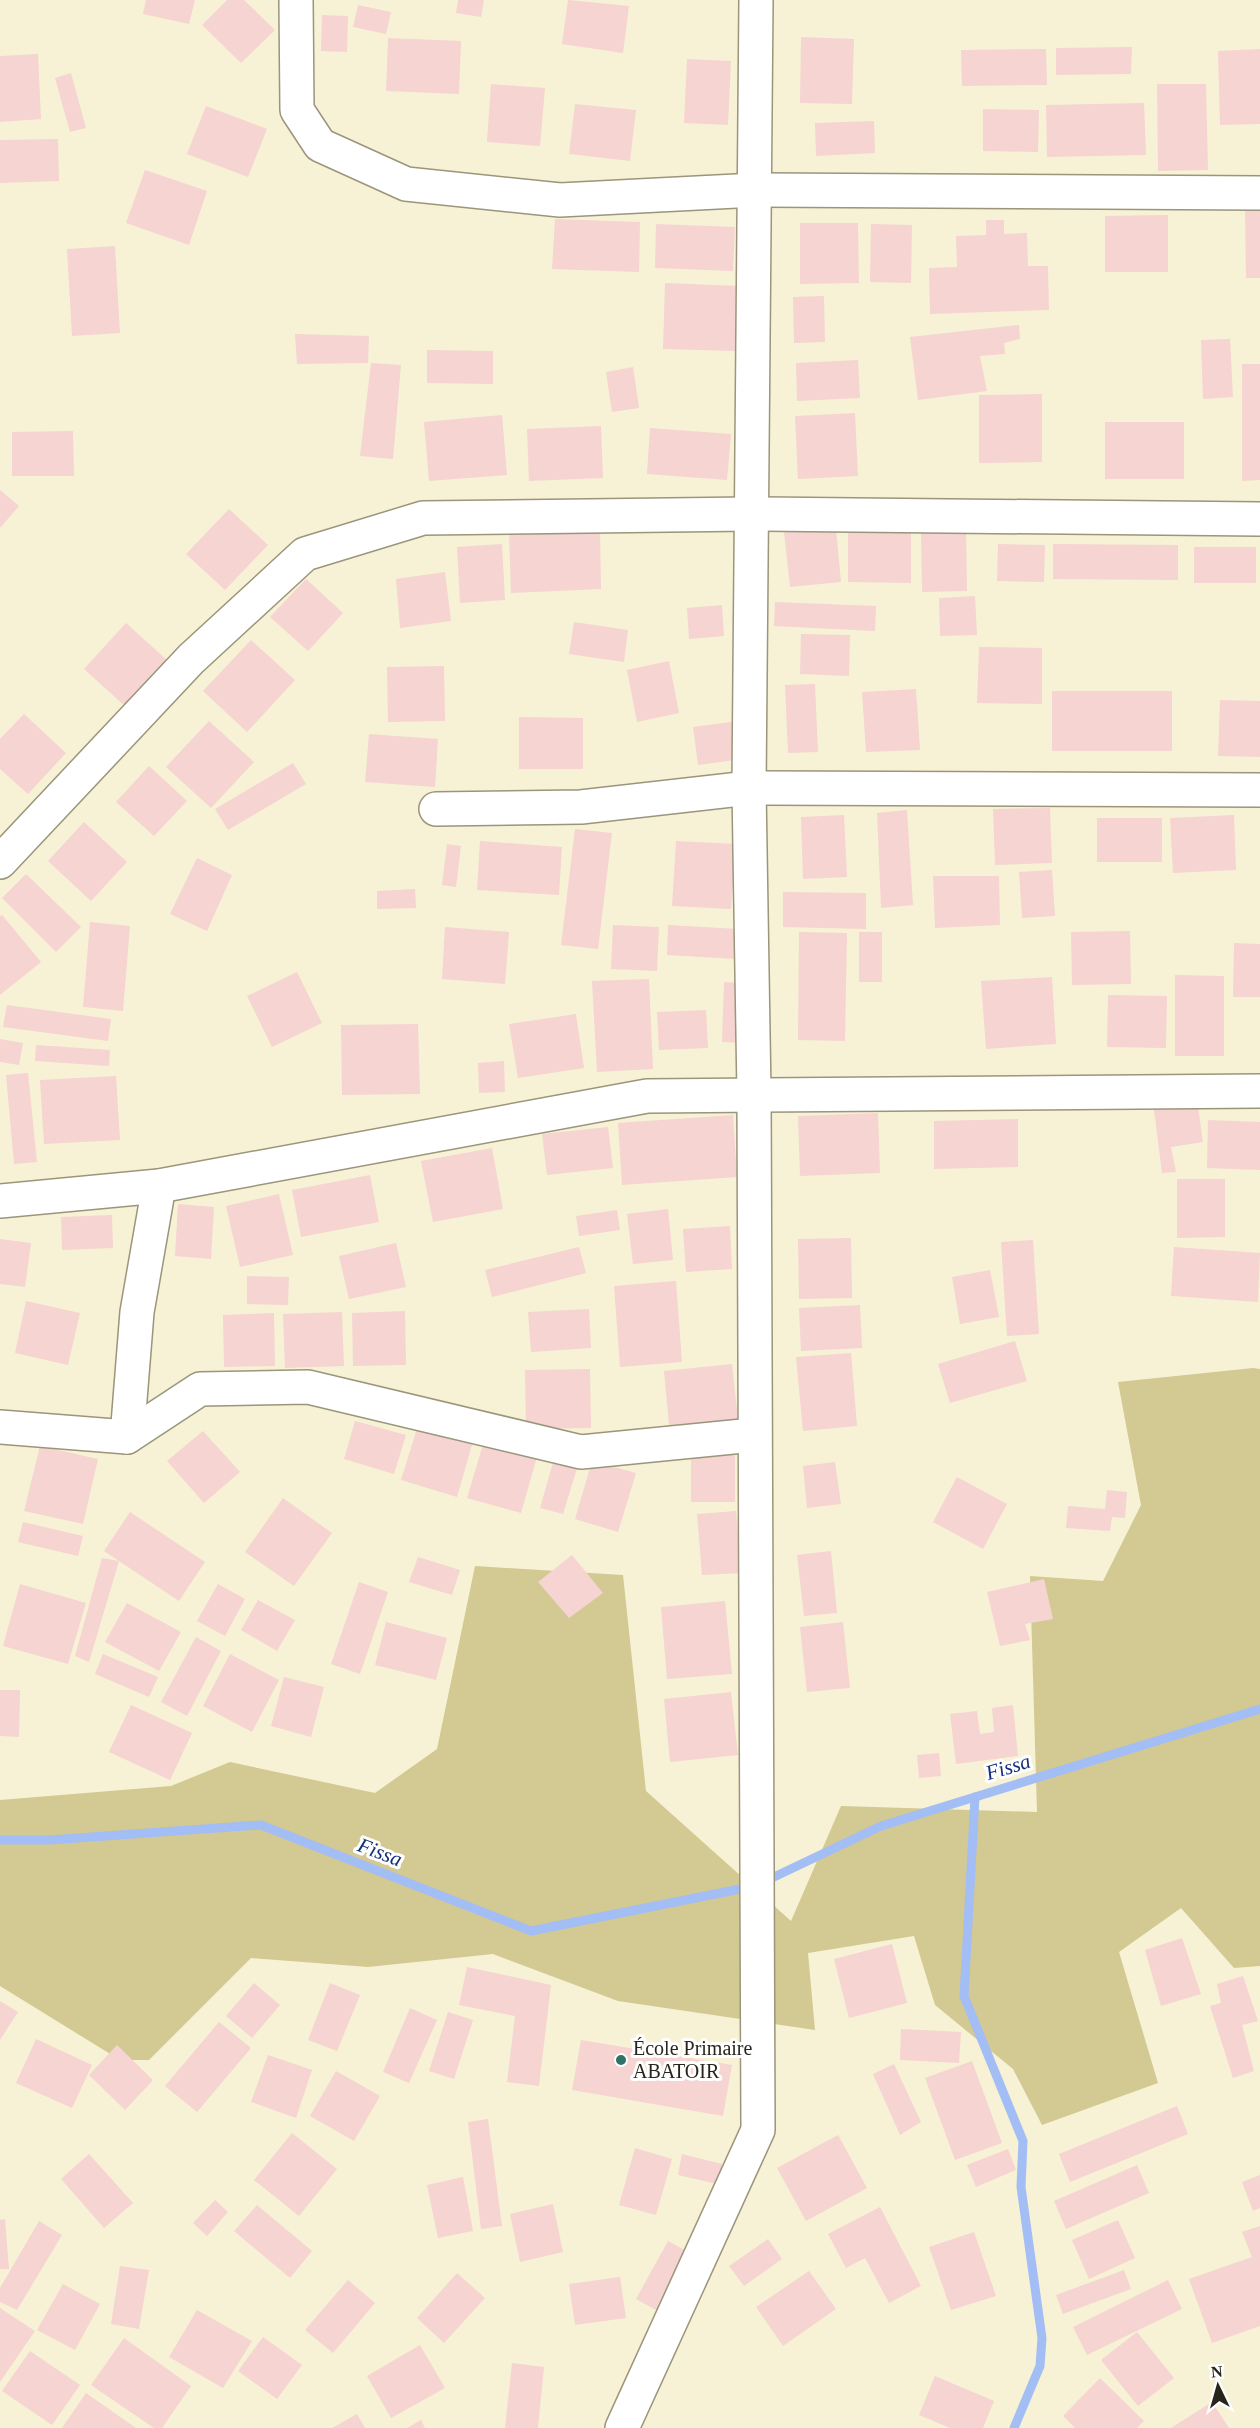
<svg xmlns="http://www.w3.org/2000/svg" width="1260" height="2428" viewBox="0 0 1260 2428" font-family="'Times New Roman',serif">
	<style>
		.green { fill: #d3c992 }
		.lines { fill: none; stroke-linecap: round; stroke-linejoin: round }
		.stream { stroke: #a3bdf5; stroke-width: 9 }
		.building { fill: #f5d4d1 }
		.minor-casing { stroke: #9a957b; stroke-width: 36 }
		.minor { stroke: #fff; stroke-width: 33 }
		.poi-dot { fill: #2f7366; stroke: #fefefe; stroke-width: 2 }
		.labels { text-anchor: middle; dominant-baseline: central; stroke-width: 6; stroke-linejoin: round; paint-order: stroke }
		.poi-label { font-size: 20px; fill: #27251b; stroke: #fefefe; text-anchor: start }
		.water-label { font-size: 21px; font-style: italic; fill: #122d7a; stroke: #fefefe }
	</style>
	<rect width="100%" height="100%" fill="#f7f2d5"/>
	<polygon class="green" points="1253,1368 1260,1369 1260,1966 1234,1968 1181,1908 1119,1952 1158,2083 1042,2125 1013,2069 935,2005 914,1936 808,1953 815,2030 618,2001 493,1954 368,1967 251,1958 149,2060 120,2060 0,1986 0,1800 171,1786 230,1762 375,1793 437,1749 475,1566 623,1575 646,1791 791,1921 841,1806 1037,1812 1030,1576 1103,1581 1141,1505 1118,1382"/>
	<g class="lines">
		<g class="stream">
			<polyline points="975,1797 964,1996 1023,2141 1021,2187 1042,2338 1040,2366 1014,2428"/>
			<polyline points="0,1840 49,1840 261,1825 531,1931 740,1889"/>
			<polyline points="774,1877 881,1826 1260,1709"/>
		</g>
	</g>
	<g class="building">
		<polygon points="146,0 195,0 189,24 143,14"/>
		<polygon points="227,0 244,0 275,30 241,63 202,25"/>
		<polygon points="458,0 484,0 481,17 456,13"/>
		<polygon points="568,0 629,6 623,53 562,44"/>
		<polygon points="358,5 391,12 386,34 353,27"/>
		<polygon points="322,15 348,16 347,52 321,51"/>
		<polygon points="801,37 854,39 852,104 800,103"/>
		<polygon points="388,38 461,41 459,94 386,91"/>
		<polygon points="1132,47 1131,74 1056,75 1056,48"/>
		<polygon points="1046,49 1047,85 962,86 961,50"/>
		<polygon points="1260,49 1260,124 1220,125 1218,51"/>
		<polygon points="38,54 41,119 0,122 0,56"/>
		<polygon points="687,59 731,61 728,125 684,123"/>
		<polygon points="71,73 86,128 70,132 55,78"/>
		<polygon points="491,84 545,88 540,146 487,142"/>
		<polygon points="1157,84 1206,84 1208,170 1158,171"/>
		<polygon points="1144,103 1146,155 1047,157 1046,105"/>
		<polygon points="575,104 636,110 630,161 569,154"/>
		<polygon points="206,106 267,129 248,177 187,154"/>
		<polygon points="983,109 1039,110 1038,152 983,151"/>
		<polygon points="874,121 875,153 816,156 815,123"/>
		<polygon points="58,139 59,181 0,183 0,140"/>
		<polygon points="145,170 207,191 189,245 126,223"/>
		<polygon points="1245,207 1260,207 1260,278 1246,278"/>
		<polygon points="1168,215 1168,272 1105,272 1105,216"/>
		<polygon points="555,219 640,222 639,272 552,269"/>
		<polygon points="986,220 1004,220 1004,234 1027,233 1028,266 1048,266 1049,310 930,314 929,268 957,267 956,236 986,235"/>
		<polygon points="800,223 858,223 859,283 800,284"/>
		<polygon points="656,224 735,227 733,271 655,268"/>
		<polygon points="871,224 912,225 911,283 870,282"/>
		<polygon points="115,246 120,333 72,336 67,249"/>
		<polygon points="665,283 739,286 737,351 663,349"/>
		<polygon points="824,296 825,342 794,343 793,297"/>
		<polygon points="1019,325 1020,339 1004,343 1005,354 980,356 987,391 918,400 910,337"/>
		<polygon points="295,334 369,336 368,363 297,364"/>
		<polygon points="1230,339 1233,397 1203,399 1201,340"/>
		<polygon points="427,350 493,351 493,384 427,383"/>
		<polygon points="858,360 860,398 797,401 796,363"/>
		<polygon points="371,363 401,365 393,459 360,456"/>
		<polygon points="1242,364 1260,364 1260,480 1242,481"/>
		<polygon points="633,367 639,408 612,412 606,372"/>
		<polygon points="1042,394 1042,462 979,463 979,395"/>
		<polygon points="855,413 858,476 798,479 795,416"/>
		<polygon points="502,415 507,475 429,481 424,422"/>
		<rect x="1105" y="422" width="79" height="57"/>
		<polygon points="601,426 603,478 529,481 527,429"/>
		<polygon points="650,428 731,434 727,480 647,474"/>
		<polygon points="73,431 74,476 12,476 12,432"/>
		<polygon points="0,490 19,506 0,528"/>
		<polygon points="229,509 268,545 225,590 186,554"/>
		<polygon points="835,518 841,582 790,587 783,523"/>
		<polygon points="966,526 967,591 922,592 921,527"/>
		<polygon points="848,528 911,529 911,583 848,582"/>
		<polygon points="600,530 601,589 511,593 509,533"/>
		<polygon points="502,544 505,600 460,603 457,547"/>
		<polygon points="998,544 1045,545 1044,582 997,581"/>
		<polygon points="1053,544 1178,545 1178,580 1053,579"/>
		<rect x="1194" y="547" width="62" height="36"/>
		<polygon points="445,572 451,621 400,628 396,579"/>
		<polygon points="306,579 343,613 308,651 270,617"/>
		<polygon points="975,596 977,635 940,636 939,598"/>
		<polygon points="775,602 876,606 875,631 774,626"/>
		<polygon points="722,605 724,636 689,639 687,608"/>
		<polygon points="574,622 628,630 624,662 569,654"/>
		<polygon points="126,623 169,662 126,707 84,669"/>
		<polygon points="801,634 850,635 849,676 800,674"/>
		<polygon points="251,640 295,680 247,732 203,691"/>
		<polygon points="979,647 1042,648 1042,704 977,703"/>
		<polygon points="669,661 679,713 637,722 627,670"/>
		<polygon points="444,666 445,721 388,722 387,667"/>
		<polygon points="815,684 818,752 788,753 785,685"/>
		<polygon points="916,689 920,750 866,752 862,692"/>
		<rect x="1052" y="691" width="120" height="60"/>
		<polygon points="1220,700 1260,701 1260,757 1218,756"/>
		<polygon points="24,714 66,753 28,794 0,769 0,739"/>
		<polygon points="519,717 583,718 583,769 519,769"/>
		<polygon points="209,721 254,762 211,808 166,767"/>
		<polygon points="738,721 742,759 698,765 693,727"/>
		<polygon points="369,734 438,739 435,787 365,782"/>
		<polygon points="293,763 306,784 228,830 215,809"/>
		<polygon points="149,766 187,801 154,836 116,802"/>
		<polygon points="1050,808 1052,863 995,865 993,809"/>
		<polygon points="907,810 913,905 881,908 877,813"/>
		<polygon points="844,815 847,877 803,879 801,817"/>
		<polygon points="1234,815 1236,870 1173,873 1170,818"/>
		<rect x="1097" y="818" width="65" height="44"/>
		<polygon points="84,822 127,862 91,901 48,861"/>
		<polygon points="575,829 612,833 598,949 561,945"/>
		<polygon points="480,841 562,847 559,895 477,890"/>
		<polygon points="676,841 735,844 731,909 672,906"/>
		<polygon points="447,844 461,846 456,887 442,885"/>
		<polygon points="197,858 232,875 207,931 170,914"/>
		<polygon points="1052,870 1055,916 1022,918 1019,872"/>
		<polygon points="26,874 81,927 56,952 2,898"/>
		<polygon points="933,876 999,876 1000,925 935,928"/>
		<polygon points="415,889 416,908 377,909 377,891"/>
		<polygon points="783,892 866,893 866,929 783,927"/>
		<polygon points="2,915 41,962 0,995 0,916"/>
		<polygon points="90,922 130,926 123,1011 83,1007"/>
		<polygon points="613,925 659,927 657,971 611,969"/>
		<polygon points="668,925 738,929 737,959 667,955"/>
		<polygon points="445,927 509,932 505,984 442,979"/>
		<polygon points="1130,931 1131,984 1072,985 1071,932"/>
		<polygon points="799,932 847,933 845,1041 798,1040"/>
		<rect x="859" y="932" width="23" height="50"/>
		<polygon points="1234,943 1260,944 1260,997 1233,997"/>
		<polygon points="297,972 322,1023 272,1047 247,996"/>
		<polygon points="1175,975 1224,976 1224,1056 1175,1056"/>
		<polygon points="1052,977 1056,1044 986,1049 981,981"/>
		<polygon points="649,979 653,1069 597,1072 592,981"/>
		<polygon points="724,982 744,983 742,1043 722,1042"/>
		<polygon points="1108,995 1167,996 1166,1048 1107,1047"/>
		<polygon points="7,1005 111,1019 108,1041 3,1027"/>
		<polygon points="706,1010 708,1048 659,1050 657,1012"/>
		<polygon points="576,1014 584,1068 518,1078 509,1024"/>
		<polygon points="418,1024 420,1094 342,1095 341,1025"/>
		<polygon points="0,1039 23,1043 19,1065 0,1062"/>
		<polygon points="36,1045 110,1050 109,1066 35,1061"/>
		<polygon points="504,1061 505,1092 479,1093 478,1063"/>
		<polygon points="28,1073 37,1162 14,1164 6,1075"/>
		<polygon points="116,1076 120,1140 44,1144 40,1080"/>
		<polygon points="1197,1099 1203,1142 1171,1147 1176,1172 1162,1173 1153,1102"/>
		<polygon points="878,1113 880,1173 800,1176 798,1116"/>
		<polygon points="733,1115 737,1177 622,1185 618,1123"/>
		<polygon points="1018,1119 1018,1167 934,1169 934,1121"/>
		<polygon points="1208,1120 1260,1122 1260,1170 1207,1168"/>
		<polygon points="608,1127 613,1168 547,1175 542,1134"/>
		<polygon points="492,1148 503,1209 433,1222 421,1161"/>
		<polygon points="370,1175 379,1222 301,1237 292,1190"/>
		<polygon points="1177,1179 1225,1179 1225,1237 1177,1238"/>
		<polygon points="279,1194 293,1255 240,1267 226,1206"/>
		<polygon points="178,1204 214,1207 211,1259 175,1256"/>
		<polygon points="668,1209 673,1260 633,1264 627,1214"/>
		<polygon points="617,1210 620,1230 579,1236 576,1216"/>
		<polygon points="112,1215 113,1248 62,1250 61,1217"/>
		<polygon points="730,1226 732,1269 686,1272 683,1229"/>
		<polygon points="851,1238 852,1298 799,1299 798,1239"/>
		<polygon points="0,1239 31,1243 25,1287 0,1284"/>
		<polygon points="1033,1240 1039,1334 1007,1336 1001,1242"/>
		<polygon points="396,1243 406,1287 349,1299 339,1256"/>
		<polygon points="579,1247 586,1273 492,1297 485,1270"/>
		<polygon points="1174,1247 1260,1253 1258,1302 1171,1296"/>
		<polygon points="990,1270 999,1317 960,1324 952,1277"/>
		<polygon points="247,1276 289,1277 288,1305 247,1304"/>
		<polygon points="676,1281 682,1362 620,1367 614,1286"/>
		<polygon points="26,1301 80,1313 68,1365 15,1353"/>
		<polygon points="860,1305 862,1348 801,1351 799,1308"/>
		<polygon points="589,1309 591,1348 531,1352 528,1312"/>
		<polygon points="405,1311 406,1365 353,1366 352,1313"/>
		<polygon points="342,1312 344,1366 285,1368 283,1314"/>
		<polygon points="274,1313 275,1366 224,1367 223,1315"/>
		<polygon points="1015,1341 1027,1381 950,1403 938,1364"/>
		<polygon points="851,1353 857,1426 803,1431 796,1357"/>
		<polygon points="732,1364 739,1429 670,1436 664,1371"/>
		<polygon points="590,1369 591,1428 526,1429 525,1370"/>
		<polygon points="355,1421 406,1435 394,1474 344,1459"/>
		<polygon points="419,1422 474,1438 457,1497 401,1480"/>
		<polygon points="203,1431 240,1472 204,1503 167,1461"/>
		<polygon points="484,1441 537,1457 521,1513 467,1498"/>
		<polygon points="40,1446 98,1459 83,1524 24,1511"/>
		<rect x="691" y="1451" width="44" height="51"/>
		<polygon points="554,1459 578,1465 563,1514 540,1508"/>
		<polygon points="592,1461 636,1473 618,1532 575,1519"/>
		<polygon points="835,1462 841,1504 807,1508 803,1466"/>
		<polygon points="957,1477 1007,1504 983,1549 933,1522"/>
		<polygon points="1107,1490 1127,1492 1125,1518 1112,1517 1110,1531 1066,1528 1068,1506 1105,1509"/>
		<polygon points="283,1498 332,1533 294,1586 245,1552"/>
		<polygon points="736,1511 741,1573 702,1575 697,1514"/>
		<polygon points="130,1512 205,1562 179,1601 104,1551"/>
		<polygon points="23,1522 83,1536 78,1556 18,1542"/>
		<polygon points="831,1551 837,1613 804,1616 797,1555"/>
		<polygon points="572,1555 603,1593 569,1618 538,1582"/>
		<polygon points="418,1557 460,1570 452,1595 409,1582"/>
		<polygon points="102,1558 119,1561 89,1662 75,1656"/>
		<polygon points="1044,1579 1053,1619 1025,1624 1030,1640 1000,1646 987,1592"/>
		<polygon points="359,1582 388,1592 360,1674 331,1664"/>
		<polygon points="20,1584 86,1603 68,1664 3,1646"/>
		<polygon points="218,1584 245,1599 225,1636 197,1621"/>
		<polygon points="258,1600 295,1620 277,1651 241,1630"/>
		<polygon points="725,1601 732,1674 667,1679 661,1607"/>
		<polygon points="127,1603 181,1632 159,1671 105,1642"/>
		<polygon points="386,1622 447,1638 436,1680 375,1665"/>
		<polygon points="843,1622 850,1688 807,1692 800,1627"/>
		<polygon points="196,1637 221,1651 187,1716 161,1702"/>
		<polygon points="103,1654 158,1677 149,1697 95,1674"/>
		<polygon points="230,1654 279,1680 252,1732 203,1706"/>
		<polygon points="284,1677 324,1687 311,1737 271,1726"/>
		<polygon points="0,1690 20,1690 19,1737 0,1736"/>
		<polygon points="731,1692 738,1755 670,1762 664,1699"/>
		<polygon points="131,1705 192,1733 170,1780 109,1752"/>
		<polygon points="1013,1705 1018,1756 956,1764 950,1714 977,1711 980,1734 994,1732 992,1708"/>
		<polygon points="939,1753 941,1776 919,1778 917,1755"/>
		<polygon points="1182,1938 1201,1994 1161,2006 1145,1950"/>
		<polygon points="892,1944 907,2003 849,2018 834,1959"/>
		<polygon points="467,1967 551,1985 539,2086 507,2082 515,2016 459,2005"/>
		<polygon points="1243,1976 1258,2021 1242,2025 1254,2071 1233,2078 1210,2006 1221,2003 1217,1984"/>
		<polygon points="254,1983 280,2005 252,2038 226,2016"/>
		<polygon points="330,1983 360,1995 337,2051 308,2040"/>
		<polygon points="0,2001 18,2012 0,2040"/>
		<polygon points="410,2008 437,2020 409,2083 383,2072"/>
		<polygon points="448,2012 473,2020 454,2079 429,2071"/>
		<polygon points="219,2022 251,2048 197,2112 165,2086"/>
		<polygon points="901,2029 961,2032 959,2063 900,2060"/>
		<polygon points="36,2039 92,2065 72,2108 16,2083"/>
		<polygon points="581,2040 732,2065 723,2116 572,2090"/>
		<polygon points="117,2045 153,2080 125,2110 89,2075"/>
		<polygon points="268,2055 312,2070 296,2118 251,2102"/>
		<polygon points="972,2061 1002,2143 955,2160 925,2078"/>
		<polygon points="894,2064 921,2122 900,2135 873,2074"/>
		<polygon points="336,2071 380,2096 354,2141 310,2116"/>
		<polygon points="1177,2106 1188,2134 1070,2182 1059,2154"/>
		<polygon points="488,2119 502,2226 481,2229 468,2122"/>
		<polygon points="292,2133 337,2169 299,2216 254,2180"/>
		<polygon points="838,2135 867,2188 806,2221 777,2168"/>
		<polygon points="635,2148 672,2159 656,2215 619,2205"/>
		<polygon points="1008,2149 1016,2170 976,2187 967,2165"/>
		<polygon points="89,2154 133,2203 104,2228 61,2179"/>
		<polygon points="682,2154 722,2164 717,2184 678,2175"/>
		<polygon points="1137,2165 1149,2193 1066,2229 1054,2201"/>
		<polygon points="1260,2175 1260,2208 1253,2211 1242,2182"/>
		<polygon points="463,2177 473,2231 438,2238 427,2185"/>
		<polygon points="215,2200 228,2212 207,2236 193,2223"/>
		<polygon points="553,2204 563,2252 520,2262 510,2214"/>
		<polygon points="257,2205 312,2251 290,2278 234,2231"/>
		<polygon points="880,2207 921,2286 889,2303 865,2258 846,2268 828,2234"/>
		<polygon points="5,2219 9,2269 0,2269 0,2220"/>
		<polygon points="1118,2220 1135,2258 1089,2279 1072,2240"/>
		<polygon points="39,2221 62,2235 17,2310 0,2302 0,2288"/>
		<polygon points="1260,2226 1260,2326 1212,2343 1189,2279 1252,2257 1242,2232"/>
		<polygon points="974,2232 996,2296 951,2310 929,2247"/>
		<polygon points="768,2239 782,2259 744,2286 729,2266"/>
		<polygon points="668,2241 690,2253 658,2311 636,2299"/>
		<polygon points="120,2266 149,2270 139,2329 111,2324"/>
		<polygon points="1124,2270 1131,2289 1063,2314 1056,2295"/>
		<polygon points="809,2271 836,2309 783,2346 756,2307"/>
		<polygon points="457,2273 485,2298 444,2343 417,2318"/>
		<polygon points="620,2277 626,2318 575,2325 569,2284"/>
		<polygon points="348,2280 375,2303 333,2353 305,2330"/>
		<polygon points="1168,2280 1182,2309 1087,2355 1073,2327"/>
		<polygon points="63,2284 100,2304 75,2350 37,2330"/>
		<polygon points="0,2308 35,2331 0,2382"/>
		<polygon points="197,2310 252,2341 223,2388 169,2357"/>
		<polygon points="1137,2332 1174,2378 1138,2406 1101,2360"/>
		<polygon points="263,2337 302,2365 277,2399 238,2371"/>
		<polygon points="124,2338 191,2386 162,2428 154,2428 91,2385"/>
		<polygon points="420,2345 445,2388 391,2418 367,2376"/>
		<polygon points="30,2351 80,2385 52,2425 2,2391"/>
		<polygon points="512,2363 544,2367 538,2428 505,2428"/>
		<polygon points="935,2376 994,2401 983,2428 950,2428 919,2415"/>
		<polygon points="1100,2378 1144,2421 1137,2428 1075,2428 1063,2416"/>
		<polygon points="86,2393 136,2428 62,2428"/>
		<polygon points="1212,2402 1229,2428 1171,2428"/>
		<polygon points="357,2414 365,2428 332,2428"/>
		<polygon points="421,2420 425,2428 407,2428"/>
	</g>
	<g class="lines">
		<g class="minor-casing">
			<g id="minor">
				<polyline points="296,0 297,110 320,145 406,184 560,200 756,190 1260,193"/>
				<polyline points="436,809 581,807 749,788 1260,790"/>
				<polyline points="0,862 191,659 305,554 423,518 750,514 1260,519"/>
				<polyline points="0,1201 159,1186 647,1096 1260,1091"/>
				<polyline points="0,1427 127,1437 200,1389 308,1387 581,1452 753,1435"/>
				<polyline points="127,1437 137,1312 159,1186"/>
				<polyline points="622,2428 758,2130 754,1094 749,788 756,0"/>
			</g>
		</g>
		<use href="#minor" class="minor"/>
	</g>
	<circle class="poi-dot" cx="621" cy="2060" r="6"/>
	<g class="labels">
		<g class="poi-label">
			<text x="633" y="2048">École Primaire<tspan x="633" dy="23">ABATOIR</tspan></text>
		</g>
		<g class="water-label">
			<text transform="translate(1008 1767) rotate(-17)">Fissa</text>
			<text transform="translate(380 1852) rotate(21)">Fissa</text>
		</g>
	</g>
	<g transform="translate(1218 2386) rotate(355)" stroke="#fefefe" stroke-width="4.5" paint-order="stroke">
	<path d="M0-4.5L10 22L0 15L-10 22Z" fill="#27251b"/>
	<text y="-9" font-size="16" font-weight="bold" text-anchor="middle" fill="#27251b">N</text>
	</g>
</svg>
